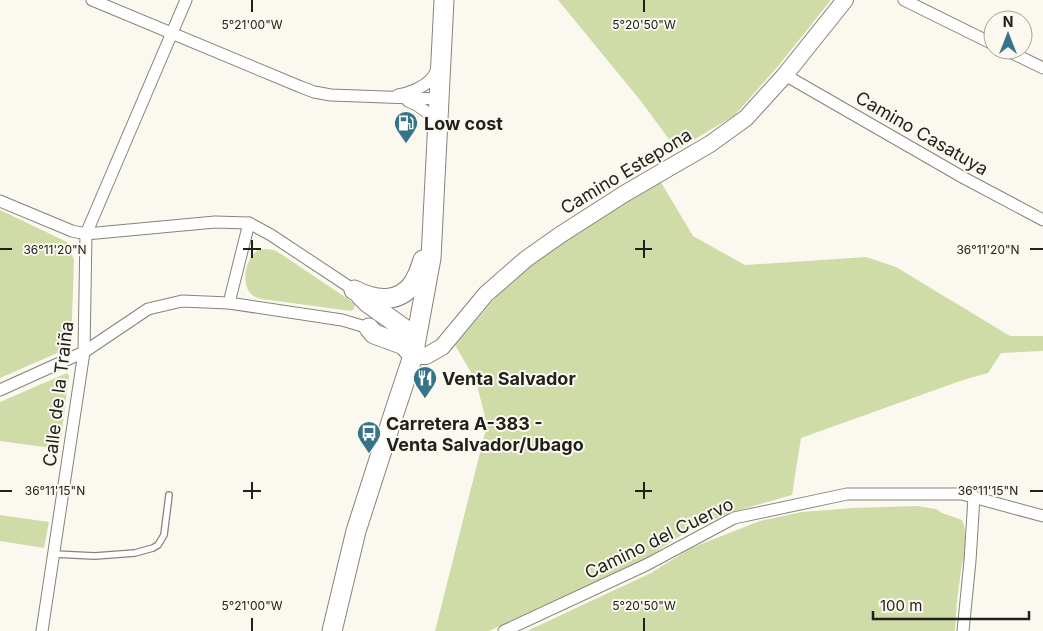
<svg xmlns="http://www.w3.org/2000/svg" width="1043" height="631" viewBox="0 0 1043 631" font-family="Inter,sans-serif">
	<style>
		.green { fill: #cfdca8 }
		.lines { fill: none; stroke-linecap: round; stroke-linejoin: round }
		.service-casing { stroke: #86837b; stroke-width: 8 }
		.minor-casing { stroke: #86837b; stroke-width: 13 }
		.secondary-casing { stroke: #86837b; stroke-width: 18 }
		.primary-casing { stroke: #86837b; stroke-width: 21 }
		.service { stroke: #fff; stroke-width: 5.5 }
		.minor { stroke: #fff; stroke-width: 11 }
		.secondary { stroke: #fff; stroke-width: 16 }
		.primary { stroke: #fff; stroke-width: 19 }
		.ticks { fill: none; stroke: #20201c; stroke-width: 2 }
		.labels { text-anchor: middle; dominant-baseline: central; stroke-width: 4; stroke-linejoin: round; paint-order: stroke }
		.poi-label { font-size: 18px; font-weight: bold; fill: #20201c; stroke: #fbf9ef; text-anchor: start }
		.street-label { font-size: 18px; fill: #20201c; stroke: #fbf9ef }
		.ticks-label { font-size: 12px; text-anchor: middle; fill: #20201c; stroke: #fbf9ef; stroke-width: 4; stroke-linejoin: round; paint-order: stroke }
	</style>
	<rect width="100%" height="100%" fill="#fbf9ef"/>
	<g class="green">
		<polygon points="558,0 831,0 779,65 735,115 677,150 640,100"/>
		<polygon points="659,179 693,236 745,265 866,257 896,267 1010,336 1043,336 1043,351 1001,353 988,373 963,380 801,438 792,495 739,510 693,528 663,547 644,561 489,631 435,631 488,421 486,421 476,381 455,345 503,289 537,260 620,203"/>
		<polygon points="0,210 67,242 74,260 71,347 0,378"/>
		<path d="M 265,249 L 274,250 L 281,254 L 354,303 L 355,305 L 354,309 L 351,311 L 262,299 C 258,298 254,297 251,294 C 241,284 245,259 257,251 C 259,250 263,249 265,249 Z"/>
		<polygon points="67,373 69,376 60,445 58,449 0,441 0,402"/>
		<polygon points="917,506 936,509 942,513 962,520 964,525 968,549 962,564 957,600 955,631 527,631 651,573 691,548 760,521 802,512 852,508"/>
		<polygon points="0,515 49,522 44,548 0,541"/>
	</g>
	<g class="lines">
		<g class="service-casing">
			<polyline id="service" points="54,554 95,556 135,553 153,548 158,545 164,535 169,495"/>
		</g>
		<g class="minor-casing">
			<g id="minor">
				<polyline points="92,0 301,87 314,92 331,95 439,99"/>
				<polyline points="904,0 993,44"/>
				<polyline points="1006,50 1043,68"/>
				<polyline points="785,75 964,178 1043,220"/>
				<path d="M 398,95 C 409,93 425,87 432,78 C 435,75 436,70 438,67"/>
				<path d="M 408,101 C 421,106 430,113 437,125"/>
				<polyline points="0,201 72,231 86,234 215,222 249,223 271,235 354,290"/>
				<polyline points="229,303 249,223"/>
				<polyline points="0,390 84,352 148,309 182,301 229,303 342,320 369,328"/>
				<polyline points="42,631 84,352 86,234 186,0"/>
				<polyline points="504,631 646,565 734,518 847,494 962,494 1043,516"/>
				<polyline points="963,631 970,561 974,497"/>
			</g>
		</g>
		<g class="secondary-casing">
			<polyline id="secondary" points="413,356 426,356 442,347 486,294 526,259 560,235 624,194 710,144 746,118 785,75 845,0"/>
		</g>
		<g class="primary-casing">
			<g id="primary">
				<path d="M 354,290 C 375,301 400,304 414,282 C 418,275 421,267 423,260"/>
				<polyline points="361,296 368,303 406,330 412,337 415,347"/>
				<polyline points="369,328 374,334 404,345 413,356"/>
				<polyline points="332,631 356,531 395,410 413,356 431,258 444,0"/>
			</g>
		</g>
		<use href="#service" class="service"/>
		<use href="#minor" class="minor"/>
		<use href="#secondary" class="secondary"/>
		<use href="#primary" class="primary"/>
	</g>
	<path class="ticks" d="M 252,0 L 252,12M 644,0 L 644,12M 252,240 L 252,258M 644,240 L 644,258M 0,249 L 12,249M 243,249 L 261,249M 635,249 L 652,249M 1030,249 L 1043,249M 252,482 L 252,499M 644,482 L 644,499M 0,491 L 12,491M 243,491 L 261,491M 635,491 L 652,491M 1030,491 L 1043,491M 252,618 L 252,631M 644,618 L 644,631"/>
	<defs>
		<g id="fuel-pin" transform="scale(1.25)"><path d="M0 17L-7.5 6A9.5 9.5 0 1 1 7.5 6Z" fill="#36748a" stroke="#fbf9ef"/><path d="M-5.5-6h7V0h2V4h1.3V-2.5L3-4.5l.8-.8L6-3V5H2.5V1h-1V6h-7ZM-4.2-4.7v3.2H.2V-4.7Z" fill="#fff"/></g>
		<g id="restaurant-pin" transform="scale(1.25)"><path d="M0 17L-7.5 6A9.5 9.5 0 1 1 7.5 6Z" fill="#36748a" stroke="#fbf9ef"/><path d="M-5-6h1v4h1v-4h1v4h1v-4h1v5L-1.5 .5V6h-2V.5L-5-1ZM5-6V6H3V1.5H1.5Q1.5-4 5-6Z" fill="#fff"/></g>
		<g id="bus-pin" transform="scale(1.25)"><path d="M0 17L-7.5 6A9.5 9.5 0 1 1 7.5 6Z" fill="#36748a" stroke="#fbf9ef"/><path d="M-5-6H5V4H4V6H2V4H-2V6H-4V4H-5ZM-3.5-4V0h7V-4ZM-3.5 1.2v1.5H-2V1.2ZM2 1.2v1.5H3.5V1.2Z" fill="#fff"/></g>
	</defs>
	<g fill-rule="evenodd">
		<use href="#fuel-pin" x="406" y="123"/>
		<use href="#restaurant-pin" x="425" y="378"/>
		<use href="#bus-pin" x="369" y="433"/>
	</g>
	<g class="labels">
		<g class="poi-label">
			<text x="424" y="123">Low cost</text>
			<text x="442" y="378">Venta Salvador</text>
			<text x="386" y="423">Carretera A-383 -<tspan x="386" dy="21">Venta Salvador/Ubago</tspan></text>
		</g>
		<g class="street-label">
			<text transform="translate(922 133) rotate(30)">Camino Casatuya</text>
			<text transform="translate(626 171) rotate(-31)">Camino Estepona</text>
			<text transform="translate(58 394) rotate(-83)">Calle de la Traiña</text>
			<text transform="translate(659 538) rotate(-26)">Camino del Cuervo</text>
		</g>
	</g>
	<g class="ticks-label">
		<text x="252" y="29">5°21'00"W</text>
		<text x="644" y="29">5°20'50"W</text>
		<text x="55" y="254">36°11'20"N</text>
		<text x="988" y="254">36°11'20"N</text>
		<text x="55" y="495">36°11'15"N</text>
		<text x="988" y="495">36°11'15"N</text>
		<text x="252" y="610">5°21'00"W</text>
		<text x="644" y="610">5°20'50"W</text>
	</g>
	<g transform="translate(1008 35)"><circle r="24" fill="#fbf9ef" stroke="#a3a29b"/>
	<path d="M0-4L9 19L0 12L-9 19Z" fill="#36748a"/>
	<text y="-8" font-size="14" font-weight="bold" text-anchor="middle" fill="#20201c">N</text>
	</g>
	<path d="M873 611v8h156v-8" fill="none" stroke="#20201c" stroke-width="2.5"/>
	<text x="880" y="611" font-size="15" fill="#20201c" stroke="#fbf9ef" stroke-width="4" paint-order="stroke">100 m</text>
</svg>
